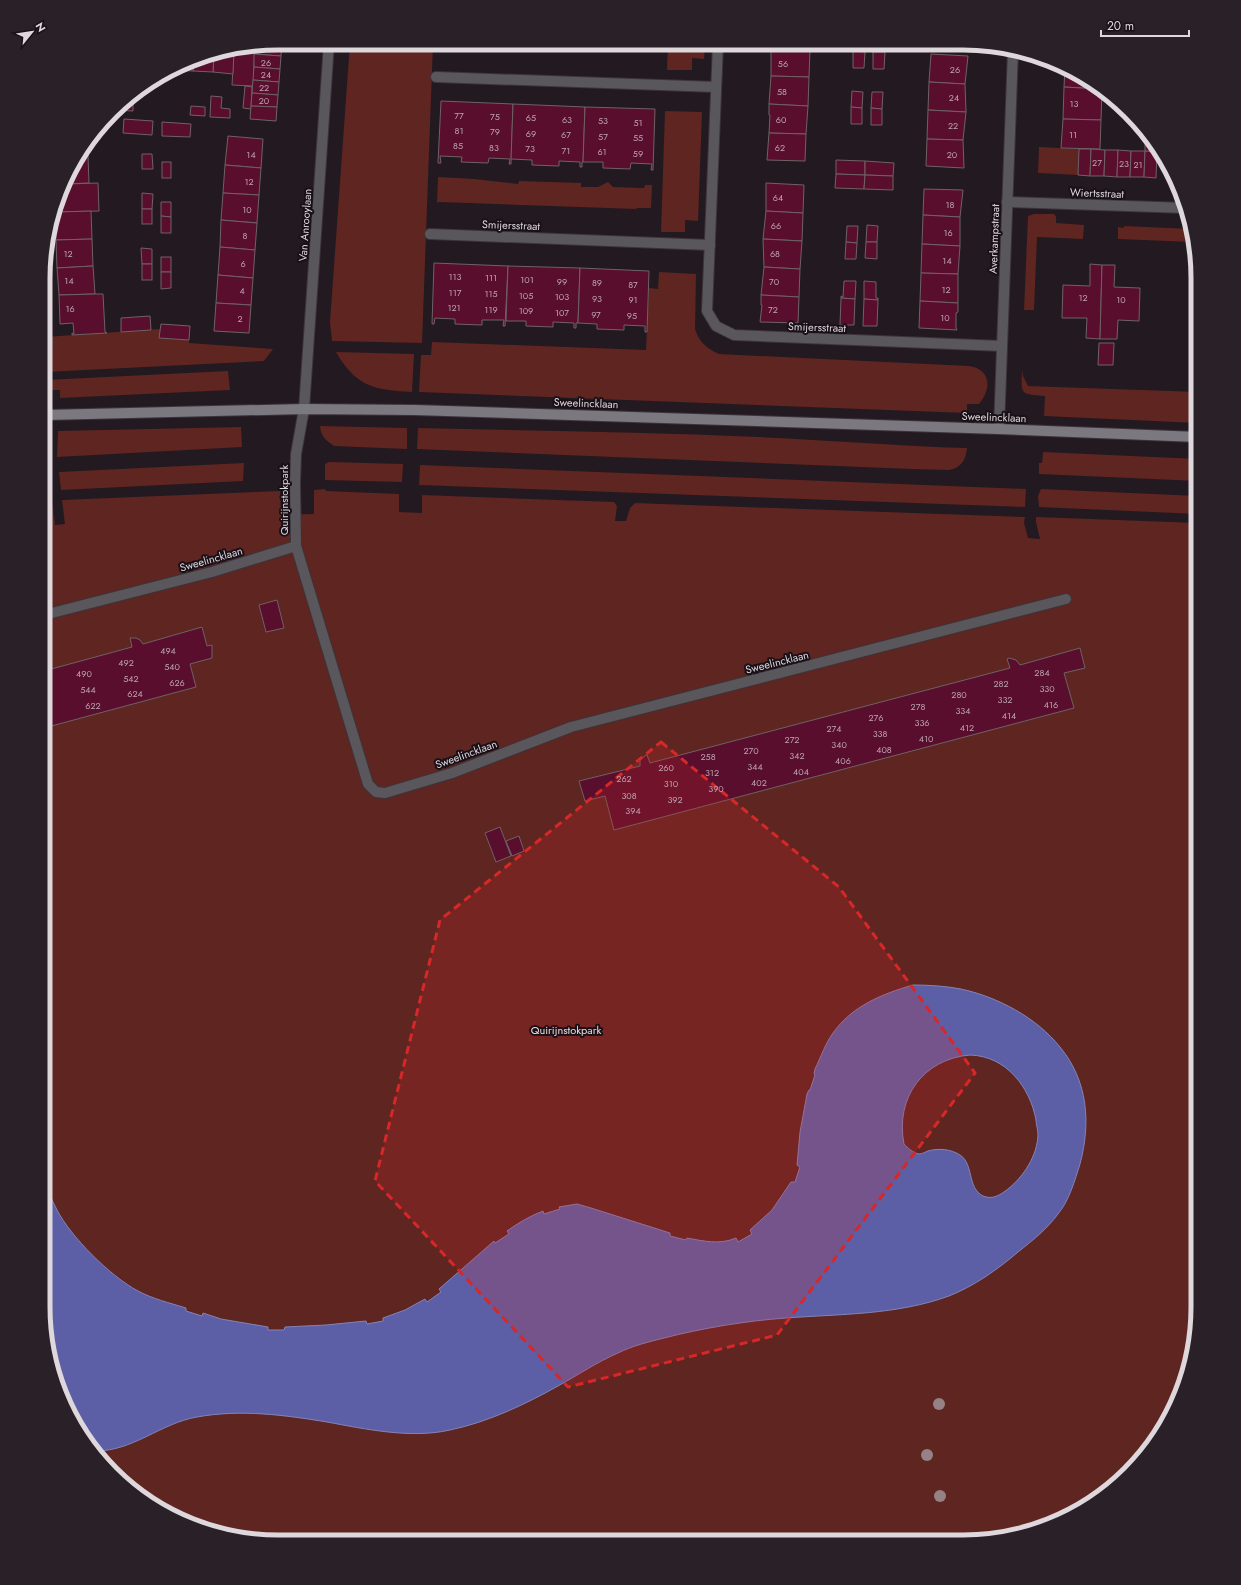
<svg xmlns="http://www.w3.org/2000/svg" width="1241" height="1585" viewBox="0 0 1241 1585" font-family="Jost,sans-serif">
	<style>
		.green { fill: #5e2521 }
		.water { fill: #5d5fa6; stroke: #8483b6; fill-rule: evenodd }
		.building { fill: #590e2e; stroke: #706165 }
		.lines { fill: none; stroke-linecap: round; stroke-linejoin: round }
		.street-casing { stroke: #3d343b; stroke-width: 12 }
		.secondary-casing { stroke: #3d343b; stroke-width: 12 }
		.street { stroke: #59575c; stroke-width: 10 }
		.secondary { stroke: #7c7880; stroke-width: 10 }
		.tree { fill: #948284 }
		.marked { fill: #d62828; fill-opacity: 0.2; stroke: #d62828; stroke-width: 3; stroke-dasharray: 8 5; stroke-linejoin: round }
		.labels { text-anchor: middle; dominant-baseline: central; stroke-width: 4; stroke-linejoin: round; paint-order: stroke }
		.number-label { font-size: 9px; fill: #bda5b0 }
		.street-label { font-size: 11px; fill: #ded7dc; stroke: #191018 }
		.park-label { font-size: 11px; fill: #f1d8d5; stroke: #191018 }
		.rim { fill: none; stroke: #ded7dc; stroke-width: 5 }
	</style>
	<rect width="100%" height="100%" fill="#231921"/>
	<g class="green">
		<polygon points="350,43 433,43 422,343 332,341 330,322"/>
		<polygon points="544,44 658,44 658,47 643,46 642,47"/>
		<polygon points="668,44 705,44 704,59 692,58 692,70 667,70"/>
		<polygon points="665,111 702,112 698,221 685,220 685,232 661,232"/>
		<polygon points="1039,147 1079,149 1078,175 1038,173"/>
		<polygon points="438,177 474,179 518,184 519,181 581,183 581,187 598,187 608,182 613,187 644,188 645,185 652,185 651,208 637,208 636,209 439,202 437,203"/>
		<polygon points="1034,214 1054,214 1056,217 1056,223 1084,225 1083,239 1037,237 1034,310 1024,310 1028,216"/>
		<polygon points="1124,226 1191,229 1193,242 1118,239 1118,227 1124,228"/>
		<path d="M 659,272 L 696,274 L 695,329 C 699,342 707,349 719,354 L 969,366 C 991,369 992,389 979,404 L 967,404 L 967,413 L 419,392 L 421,355 L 431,355 L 432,342 L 646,350 L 649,288 L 658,289 Z"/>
		<polygon points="160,329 160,338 189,340 189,343 273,349 264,361 45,372 45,337"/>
		<path d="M 336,352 L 414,354 L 412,392 C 375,390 356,387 336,352 Z"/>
		<path d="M 1022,370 L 1023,376 L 1028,386 L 1198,392 L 1198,423 L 1044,416 L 1045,396 C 1020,394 1021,395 1022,370 Z"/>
		<polygon points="228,371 230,390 60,398 60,390 45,390 45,380"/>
		<path d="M 320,426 L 407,428 L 407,449 L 334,446 C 326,440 321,437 320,426 Z"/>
		<polygon points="241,427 242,447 57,457 58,431"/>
		<path d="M 418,428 C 532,431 645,432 759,437 C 828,440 897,446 967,448 C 966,460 961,468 949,470 L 912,469 L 417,449 Z"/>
		<polygon points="1043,452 1198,459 1198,481 1039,474 1039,463 1042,463"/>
		<polygon points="329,462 403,464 402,482 325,480 325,464"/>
		<polygon points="244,463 243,481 61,490 59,472"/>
		<polygon points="420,465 1026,489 1025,507 419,485"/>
		<polygon points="325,489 326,491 399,494 399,512 422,513 422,495 614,502 617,506 615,521 626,521 630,508 635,503 1025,517 1024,523 1028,538 1040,539 1036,522 1036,517 1198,523 1198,1322 1186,1382 1158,1437 1118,1483 1080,1511 1024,1534 978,1542 263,1541 203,1530 148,1502 102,1462 74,1424 51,1368 43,1307 45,501 52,501 55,525 65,524 62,500 280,491 281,515 314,514 314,490"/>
		<polygon points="1041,489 1198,496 1198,514 1039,507 1038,496"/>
	</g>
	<path class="water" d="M 913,985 C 929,985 945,986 961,989 C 998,997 1037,1018 1060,1047 C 1088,1081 1091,1123 1080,1164 C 1075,1180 1069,1201 1058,1214 C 1047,1229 1032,1241 1018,1252 C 997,1270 974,1286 949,1296 C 897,1315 840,1314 786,1318 C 745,1321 703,1328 664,1338 C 648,1342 632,1346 618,1353 C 597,1362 578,1375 558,1386 C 524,1405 488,1422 450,1430 C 411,1439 365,1429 327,1422 C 284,1415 241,1409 197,1417 C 161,1423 132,1452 94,1451 L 74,1424 L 51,1368 L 43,1307 L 43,1176 C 47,1187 51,1199 57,1210 C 71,1237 110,1276 138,1291 C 153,1299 170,1303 186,1308 L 186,1311 L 202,1316 L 203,1313 L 221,1319 L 268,1327 L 268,1330 L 284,1330 L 285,1327 L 326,1325 L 366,1321 L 367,1324 L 383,1321 L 383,1318 L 405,1310 L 425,1299 L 427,1302 L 441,1292 L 439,1289 L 494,1241 L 495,1243 L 509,1234 L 507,1231 C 518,1223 530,1216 543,1211 L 544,1214 L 560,1209 L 559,1207 L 577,1204 L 591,1208 L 670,1233 L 670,1236 L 686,1240 L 687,1238 C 703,1241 720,1245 736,1238 L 738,1242 L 752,1234 L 750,1230 L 772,1210 L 791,1182 L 795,1182 L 800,1167 L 797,1165 L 800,1132 L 807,1094 L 809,1090 L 810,1090 L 815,1075 L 814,1074 L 815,1069 C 821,1057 825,1044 833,1033 C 852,1006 882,994 913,985 ZM 970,1055 C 1006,1056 1030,1087 1036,1120 C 1036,1125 1038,1129 1038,1135 C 1037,1156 1024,1176 1008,1189 C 1000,1195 993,1200 983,1196 C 967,1188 974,1164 960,1155 C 951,1149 938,1148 928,1151 C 925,1152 922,1154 919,1154 C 913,1153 908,1148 904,1144 C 895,1098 923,1059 970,1055 Z"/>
	<g class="building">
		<polygon points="282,43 281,56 254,54 255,47"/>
		<polygon points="940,45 968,45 968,47"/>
		<polygon points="255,47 253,86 232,85 234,50"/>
		<polygon points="771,48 810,50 809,77 771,76"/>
		<polygon points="234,50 233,74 213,72 214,54"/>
		<polygon points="853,51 865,52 864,68 853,68"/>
		<polygon points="873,52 885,52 884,69 873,69"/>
		<polygon points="214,54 213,72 193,71 194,60 202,56"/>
		<polygon points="254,54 281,56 280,69 254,67"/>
		<polygon points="931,54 968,56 965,84 929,82"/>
		<polygon points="194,60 193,71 177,70"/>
		<polygon points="254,67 280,69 279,82 253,80"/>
		<polygon points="1065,67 1094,83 1100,89 1064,87"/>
		<polygon points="771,76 809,77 808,106 769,104"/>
		<polygon points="253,80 279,82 278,95 252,93"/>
		<polygon points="929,82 965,84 966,112 928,110"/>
		<polygon points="245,86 252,87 251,109 243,108"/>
		<polygon points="1064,87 1100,89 1102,90 1101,120 1063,119"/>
		<polygon points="852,91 863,92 862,108 851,107"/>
		<polygon points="872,92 883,92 882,109 871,108"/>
		<polygon points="252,93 278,95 277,107 251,106"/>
		<polygon points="211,96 222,97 221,108 230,109 230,118 210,117"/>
		<polygon points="125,100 133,101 133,111 116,110"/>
		<polygon points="441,101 513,104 511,164 509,164 510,159 489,158 488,163 461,162 462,157 440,156 441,163 438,163"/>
		<polygon points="513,104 585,107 583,162 582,162 582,167 580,167 580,162 559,161 559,166 532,165 532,160 511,159"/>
		<polygon points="769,104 808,106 806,134 769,133 770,115 769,115"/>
		<polygon points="191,106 205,107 205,116 190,115"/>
		<polygon points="251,106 277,107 276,121 250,119"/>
		<polygon points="585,107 655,109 653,170 651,170 652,164 631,163 630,169 603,168 603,162 583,162"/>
		<polygon points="851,107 862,108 862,124 851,124"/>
		<polygon points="871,108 882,109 882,125 871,125"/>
		<polygon points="928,110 966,112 963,140 927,139"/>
		<polygon points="124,119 153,121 152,135 123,133"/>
		<polygon points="1063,119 1101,120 1100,149 1061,148"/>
		<polygon points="162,122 191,124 190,137 162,136"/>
		<polygon points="769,133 806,134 805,161 767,160"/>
		<polygon points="1145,135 1148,135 1158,148 1157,152 1145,151"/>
		<polygon points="228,136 263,139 261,168 225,165"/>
		<polygon points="927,139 963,140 964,168 926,166"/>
		<polygon points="87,145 88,156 78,157"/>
		<polygon points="1079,149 1091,149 1090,176 1078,175"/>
		<polygon points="1091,149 1105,150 1104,176 1090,176"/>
		<polygon points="1105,150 1118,150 1117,177 1104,176"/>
		<polygon points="1118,150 1131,151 1130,177 1117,177"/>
		<polygon points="1131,151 1145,151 1144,177 1130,177"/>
		<polygon points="1145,151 1157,152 1156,178 1144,177"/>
		<polygon points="142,154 152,154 153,169 142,169"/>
		<polygon points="88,156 89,183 66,184 74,161 78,157"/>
		<polygon points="836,160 865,161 865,175 836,174"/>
		<polygon points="865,161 894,163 893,176 865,175"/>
		<rect x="162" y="162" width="9" height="16"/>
		<polygon points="225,165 261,168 259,195 223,193"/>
		<polygon points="836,174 865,175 864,189 835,188"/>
		<polygon points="865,175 893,176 893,190 864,189"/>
		<polygon points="98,183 99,211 57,212 66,184"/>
		<polygon points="766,183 804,185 803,213 766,211"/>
		<polygon points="924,189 963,190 960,217 923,215"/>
		<polygon points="142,193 153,194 152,209 142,209"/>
		<polygon points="223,193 259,195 257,223 221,220"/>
		<polygon points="161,202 171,202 171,217 161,216"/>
		<rect x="142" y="209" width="10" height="15"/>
		<polygon points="91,211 92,239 56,240 55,217 57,212"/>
		<polygon points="766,211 803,213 802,241 763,239"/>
		<polygon points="923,215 960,217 960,246 922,244"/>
		<polygon points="161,216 171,217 171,233 161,233"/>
		<polygon points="221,220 257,223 255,250 220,247"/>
		<polygon points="867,225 878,226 877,242 866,242"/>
		<polygon points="847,226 858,226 857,243 846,242"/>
		<polygon points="92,239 93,266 57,268 56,240"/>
		<polygon points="763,239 802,241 800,269 764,267"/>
		<polygon points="846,242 857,243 856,259 845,259"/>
		<polygon points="866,242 877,242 877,259 865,258"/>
		<polygon points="922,244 960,246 958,274 921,273"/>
		<polygon points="220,247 255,250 253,278 218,275"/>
		<polygon points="141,248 152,249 152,264 142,264"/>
		<rect x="161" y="257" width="10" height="15"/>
		<polygon points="434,263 508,266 505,326 503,326 504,320 482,320 482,325 455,324 455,319 435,318 434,324 432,324"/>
		<rect x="142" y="264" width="10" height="16"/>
		<polygon points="1090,264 1102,265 1100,339 1086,338 1087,318 1062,318 1063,285 1090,286"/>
		<polygon points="1102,265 1115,265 1114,287 1140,288 1139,321 1118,320 1117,339 1100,339"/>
		<polygon points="93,266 95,294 59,295 57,268"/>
		<polygon points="508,266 580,268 578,323 576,323 576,328 574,328 574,323 553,322 553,327 526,326 526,321 506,321"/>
		<polygon points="764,267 800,269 799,297 761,295"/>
		<polygon points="580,268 649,271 647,332 645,332 645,326 624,325 624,330 597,329 597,324 578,323"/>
		<polygon points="161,272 171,272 171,288 161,289"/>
		<polygon points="921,273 958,274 958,303 920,301"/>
		<polygon points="218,275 253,278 251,305 216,303"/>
		<polygon points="844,281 856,281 855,299 841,298 841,296 843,297"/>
		<polygon points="864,281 876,282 876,298 878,298 878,300 864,299"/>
		<polygon points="1194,290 1198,291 1198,332 1192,332"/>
		<polygon points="95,294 103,294 105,332 107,333 72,335 72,333 74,334 73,323 60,324 59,295"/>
		<polygon points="761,295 799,297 798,323 760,322 762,305 761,305"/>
		<polygon points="841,298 855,299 854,325 840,325"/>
		<polygon points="864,299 878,300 877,326 863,326"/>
		<polygon points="920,301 958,303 958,312 956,313 956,328 957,330 919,328"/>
		<polygon points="216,303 251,305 249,333 214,331"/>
		<polygon points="150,316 151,330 121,332 121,318"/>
		<polygon points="161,324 190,326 189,340 159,338"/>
		<polygon points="1099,343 1114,343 1113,365 1098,365"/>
		<polygon points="277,600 284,628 266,632 259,605"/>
		<polygon points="202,627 207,646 212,645 212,658 190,664 196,687 44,728 44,671 132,647 130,638 136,638 140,640 143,644"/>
		<polygon points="1080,648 1085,668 1064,673 1074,708 614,830 605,796 585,801 579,781 640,766 640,760 646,755 647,755 650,763 1010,668 1007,659 1009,658 1016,660 1020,665"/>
		<polygon points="500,827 511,856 496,862 485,833"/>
		<polygon points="519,836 524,851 512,856 506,841"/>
	</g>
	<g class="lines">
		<g class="street-casing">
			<g id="street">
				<polyline points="718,44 707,311 716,326 734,335 1002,346"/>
				<polyline points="436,77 716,87"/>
				<polyline points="1007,202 1186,208"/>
				<polyline points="430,234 710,245"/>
				<polyline points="999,429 1013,50"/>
				<polyline points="296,546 295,484 296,454 304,409 329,43"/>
				<polyline points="44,615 212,572 296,546 368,784 376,792 385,793 452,773 571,727 1066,599"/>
			</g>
		</g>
		<g class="secondary-casing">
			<polyline id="secondary" points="45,415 304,409 415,410 999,429 1198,437"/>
		</g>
		<use href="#street" class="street"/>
		<use href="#secondary" class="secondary"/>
	</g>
	<g class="tree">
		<circle cx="939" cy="1404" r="6"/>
		<circle cx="927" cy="1455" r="6"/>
		<circle cx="940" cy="1496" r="6"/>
	</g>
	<path class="marked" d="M 661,742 L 839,887 L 975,1073 L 777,1335 L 568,1387 L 375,1181 L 440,920 Z"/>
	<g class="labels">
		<g class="number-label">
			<text x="266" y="62">26</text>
			<text x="783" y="63">56</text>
			<text x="955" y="69">26</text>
			<text x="266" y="74">24</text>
			<text x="264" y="87">22</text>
			<text x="782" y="91">58</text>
			<text x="954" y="97">24</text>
			<text x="264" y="100">20</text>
			<text x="1074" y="103">13</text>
			<text x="459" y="115">77</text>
			<text x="495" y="116">75</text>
			<text x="531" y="117">65</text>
			<text x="567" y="119">63</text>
			<text x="781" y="119">60</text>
			<text x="603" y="120">53</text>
			<text x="638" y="122">51</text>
			<text x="953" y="125">22</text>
			<text x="459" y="130">81</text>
			<text x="495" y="131">79</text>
			<text x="531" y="133">69</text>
			<text x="566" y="134">67</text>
			<text x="1073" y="134">11</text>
			<text x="603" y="136">57</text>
			<text x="638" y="137">55</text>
			<text x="458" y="145">85</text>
			<text x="494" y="147">83</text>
			<text x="780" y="147">62</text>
			<text x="530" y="148">73</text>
			<text x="566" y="150">71</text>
			<text x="602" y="151">61</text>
			<text x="638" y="153">59</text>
			<text x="251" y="154">14</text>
			<text x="952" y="154">20</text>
			<text x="1097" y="162">27</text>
			<text x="1124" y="163">23</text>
			<text x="1138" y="164">21</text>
			<text x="249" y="181">12</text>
			<text x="778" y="197">64</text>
			<text x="950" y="204">18</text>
			<text x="247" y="209">10</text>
			<text x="776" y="225">66</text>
			<text x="948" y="232">16</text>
			<text x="245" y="235">8</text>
			<text x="68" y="253">12</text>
			<text x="775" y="253">68</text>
			<text x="947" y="260">14</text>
			<text x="243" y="263">6</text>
			<text x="455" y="276">113</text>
			<text x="491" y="277">111</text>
			<text x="527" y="279">101</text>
			<text x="69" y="280">14</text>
			<text x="562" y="281">99</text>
			<text x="774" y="281">70</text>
			<text x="597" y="282">89</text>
			<text x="633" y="284">87</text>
			<text x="946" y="289">12</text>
			<text x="242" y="290">4</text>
			<text x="455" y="292">117</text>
			<text x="491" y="293">115</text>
			<text x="526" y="295">105</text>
			<text x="562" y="296">103</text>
			<text x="1083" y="297">12</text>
			<text x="597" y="298">93</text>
			<text x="633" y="299">91</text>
			<text x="1121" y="299">10</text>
			<text x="454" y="307">121</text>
			<text x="70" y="308">16</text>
			<text x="491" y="309">119</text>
			<text x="773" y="309">72</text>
			<text x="526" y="310">109</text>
			<text x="562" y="312">107</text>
			<text x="596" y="314">97</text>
			<text x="632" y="315">95</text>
			<text x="945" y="317">10</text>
			<text x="240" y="318">2</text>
			<text x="168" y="650">494</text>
			<text x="126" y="662">492</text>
			<text x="172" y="666">540</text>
			<text x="1042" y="672">284</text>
			<text x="84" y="673">490</text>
			<text x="131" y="678">542</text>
			<text x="177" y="682">626</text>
			<text x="1001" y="683">282</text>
			<text x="1047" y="688">330</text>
			<text x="88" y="689">544</text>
			<text x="135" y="693">624</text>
			<text x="959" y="694">280</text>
			<text x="1005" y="699">332</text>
			<text x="1051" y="704">416</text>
			<text x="93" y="705">622</text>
			<text x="918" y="706">278</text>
			<text x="963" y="710">334</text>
			<text x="1009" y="715">414</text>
			<text x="876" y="717">276</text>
			<text x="922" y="722">336</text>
			<text x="967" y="727">412</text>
			<text x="834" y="728">274</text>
			<text x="880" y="733">338</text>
			<text x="926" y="738">410</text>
			<text x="792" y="739">272</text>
			<text x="839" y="744">340</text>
			<text x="884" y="749">408</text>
			<text x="751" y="750">270</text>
			<text x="797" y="755">342</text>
			<text x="708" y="756">258</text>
			<text x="843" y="760">406</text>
			<text x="755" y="766">344</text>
			<text x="666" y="767">260</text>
			<text x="801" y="771">404</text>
			<text x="712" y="772">312</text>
			<text x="624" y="778">262</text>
			<text x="759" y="782">402</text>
			<text x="671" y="783">310</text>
			<text x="716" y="788">390</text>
			<text x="629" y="795">308</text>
			<text x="675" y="799">392</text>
			<text x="633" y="810">394</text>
		</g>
		<g class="street-label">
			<text transform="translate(1097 193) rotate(2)">Wiertsstraat</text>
			<text transform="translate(305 225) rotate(-86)">Van Anrooylaan</text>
			<text transform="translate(511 225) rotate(2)">Smijersstraat</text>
			<text transform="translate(994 239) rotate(-88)">Averkampstraat</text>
			<text transform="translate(817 327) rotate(2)">Smijersstraat</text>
			<text transform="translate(586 403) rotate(2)">Sweelincklaan</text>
			<text transform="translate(994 417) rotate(2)">Sweelincklaan</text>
			<text transform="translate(284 500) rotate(-90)">Quirijnstokpark</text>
			<text transform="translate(211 559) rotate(-16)">Sweelincklaan</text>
			<text transform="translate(777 662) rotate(-14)">Sweelincklaan</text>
			<text transform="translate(466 754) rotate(-20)">Sweelincklaan</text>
		</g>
		<g class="park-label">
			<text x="566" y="1030">Quirijnstokpark</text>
		</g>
	</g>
	<path d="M0 0H1241V1585H0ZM278 50H963A228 228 0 0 1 1191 278V1307A228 228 0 0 1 963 1535H278A228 228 0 0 1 50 1307V278A228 228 0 0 1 278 50Z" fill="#292028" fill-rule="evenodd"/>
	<path class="rim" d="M278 50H963A228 228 0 0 1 1191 278V1307A228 228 0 0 1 963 1535H278A228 228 0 0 1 50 1307V278A228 228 0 0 1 278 50Z"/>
	<g transform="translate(32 32) rotate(60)" stroke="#191018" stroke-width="3" paint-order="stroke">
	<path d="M0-3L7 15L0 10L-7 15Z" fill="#ded7dc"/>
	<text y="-6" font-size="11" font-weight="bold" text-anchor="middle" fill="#ded7dc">N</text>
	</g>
	<path d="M1101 30v6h88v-6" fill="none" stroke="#ded7dc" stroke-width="2"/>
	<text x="1107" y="30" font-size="12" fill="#ded7dc" stroke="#191018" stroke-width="3" paint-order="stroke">20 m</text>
</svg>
